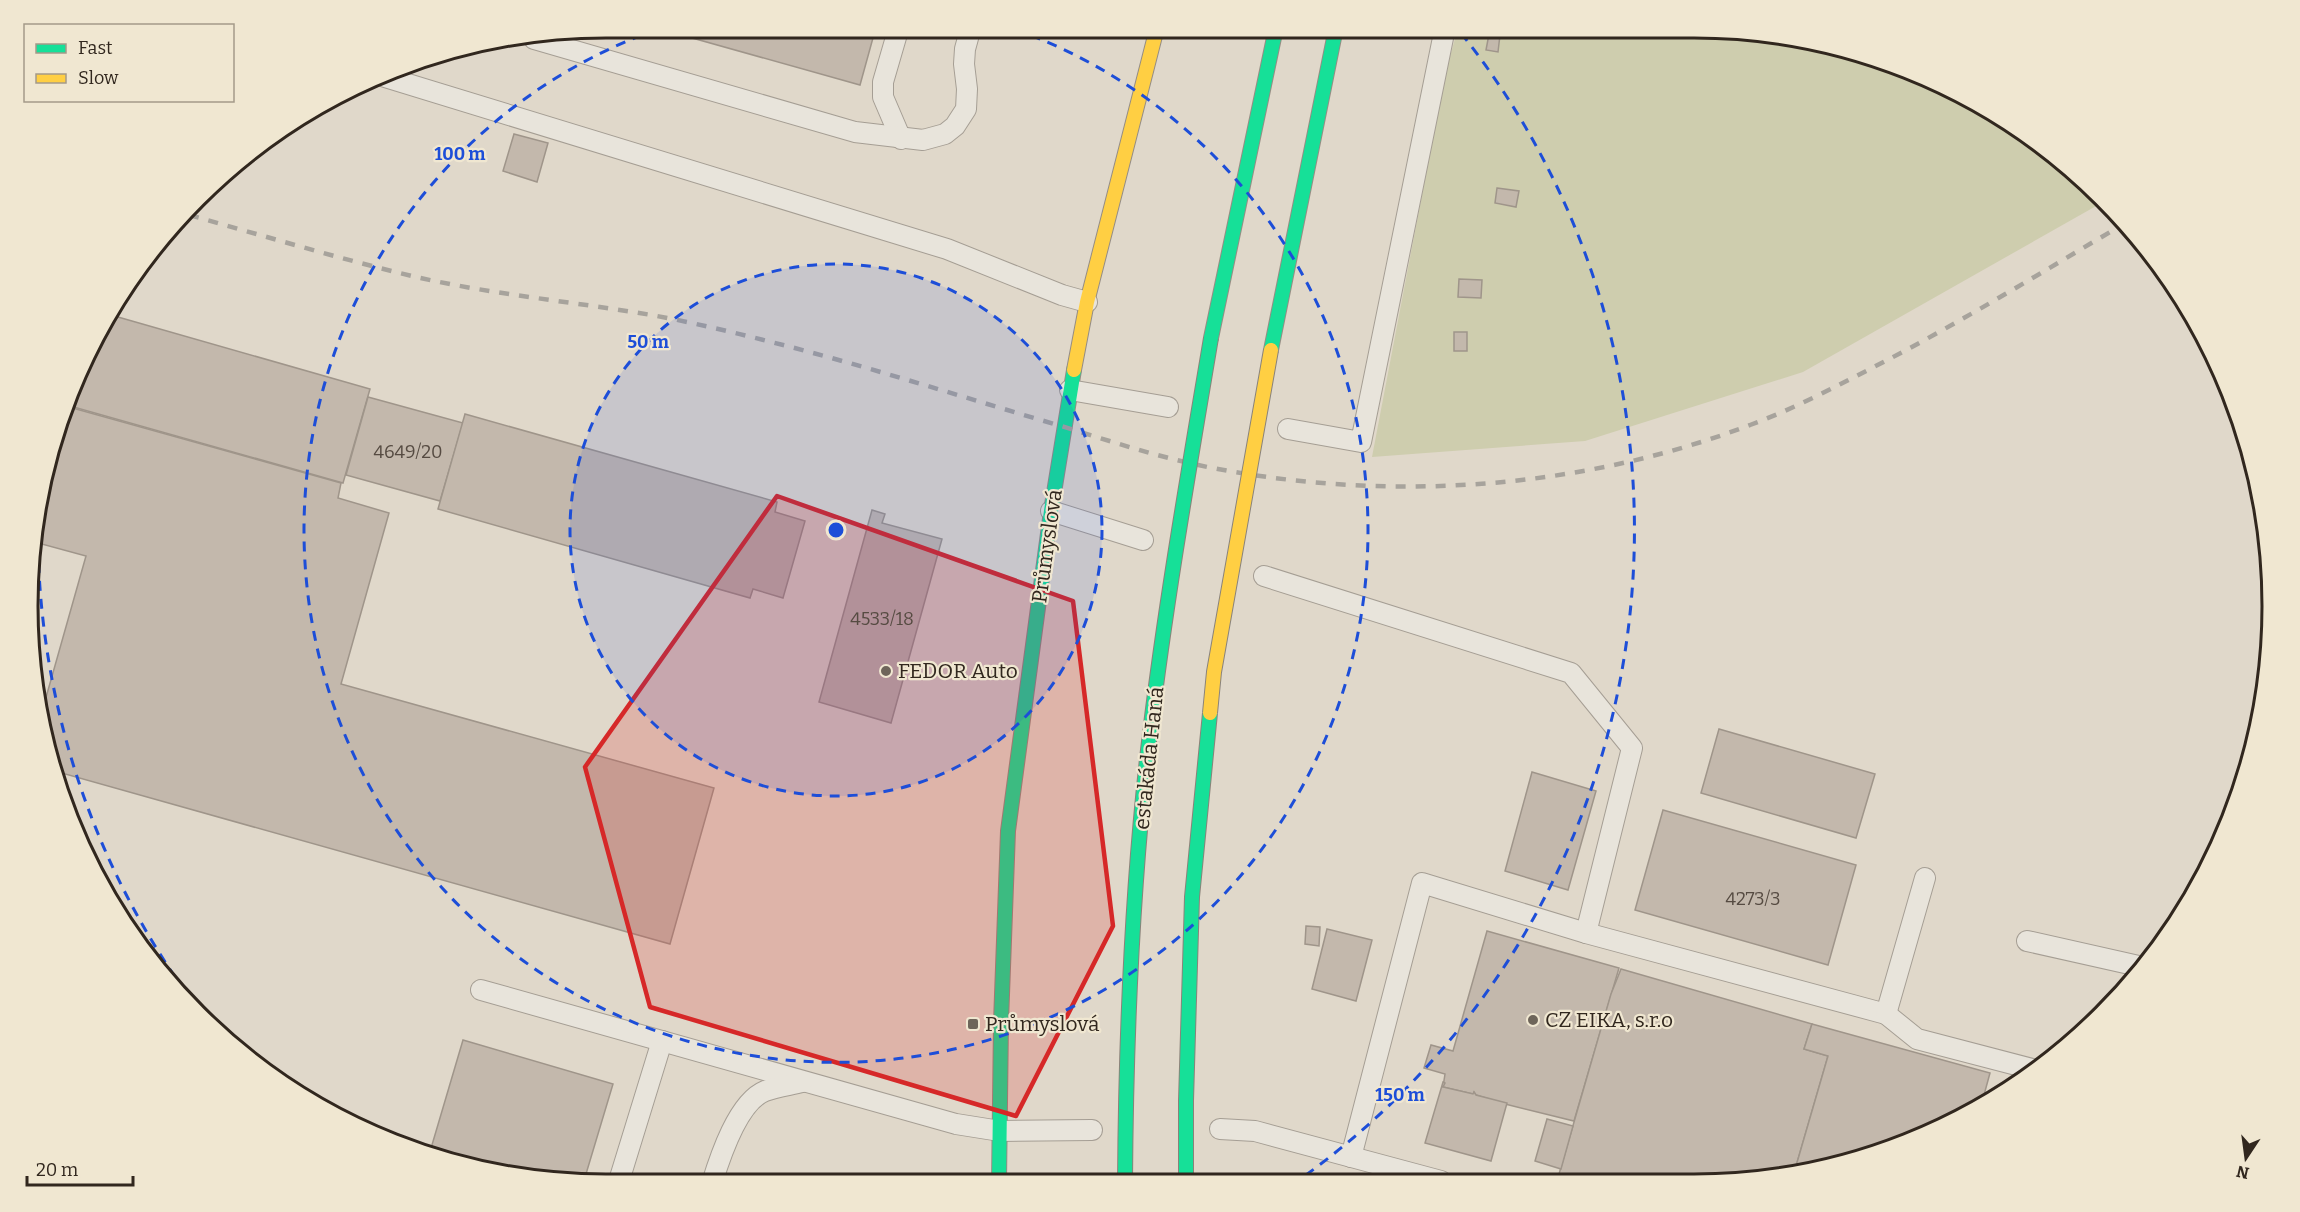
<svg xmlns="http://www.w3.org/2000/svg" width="2300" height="1212" viewBox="0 0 2300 1212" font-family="Bitter,serif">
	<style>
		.green { fill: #cecdae }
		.building { fill: #c3b8ac; stroke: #9f958a; stroke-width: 1.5 }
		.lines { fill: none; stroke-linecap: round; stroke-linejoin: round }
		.lane-casing { stroke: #a59e94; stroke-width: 22 }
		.fast-casing { stroke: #958d84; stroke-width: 16 }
		.slow-casing { stroke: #958d84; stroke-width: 16 }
		.lane { stroke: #e8e4db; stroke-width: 20 }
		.fast { stroke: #16e098; stroke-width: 14 }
		.slow { stroke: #ffcf43; stroke-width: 14 }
		.rail { stroke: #a7a39c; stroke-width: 4.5; stroke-dasharray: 10 10; stroke-linecap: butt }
		.fast-bridge-casing { stroke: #8a837a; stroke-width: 16; stroke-linecap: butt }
		.slow-bridge-casing { stroke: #8a837a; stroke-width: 16; stroke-linecap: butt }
		.fast-bridge { stroke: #16e098; stroke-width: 14 }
		.slow-bridge { stroke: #ffcf43; stroke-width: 14 }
		.marked { fill: #d62828; fill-opacity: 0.2; stroke: #d62828; stroke-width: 4.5; stroke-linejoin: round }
		.ring { fill: none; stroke: #1d4ed8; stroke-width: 3; stroke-dasharray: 10 8 }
		.poi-dot { fill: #6e655a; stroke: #f0e7d1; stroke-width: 2 }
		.labels { text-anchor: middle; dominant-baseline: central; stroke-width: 4.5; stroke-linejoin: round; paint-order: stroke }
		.number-label { font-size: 18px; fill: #564b42 }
		.street-label { font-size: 21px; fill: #31271e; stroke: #f0e7d1 }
		.poi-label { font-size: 21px; fill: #31271e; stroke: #f0e7d1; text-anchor: start }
		.rim { fill: none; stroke: #31271e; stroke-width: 3 }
		.centre { fill: #1d4ed8; stroke: #f0e7d1; stroke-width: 3 }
		.ring-label { font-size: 18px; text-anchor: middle; font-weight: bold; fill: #1d4ed8; stroke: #f0e7d1; stroke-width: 4.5; stroke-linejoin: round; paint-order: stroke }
	</style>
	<rect width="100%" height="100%" fill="#e0d8ca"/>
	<polygon class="green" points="1458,28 1732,28 1844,47 1950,87 2047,147 2105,201 1803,372 1585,441 1372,457 1445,74"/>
	<g class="building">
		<polygon points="653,27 876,27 860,85"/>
		<polygon points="1544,28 1570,28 1568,37 1543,33"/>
		<polygon points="1489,34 1500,35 1498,52 1486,50"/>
		<polygon points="514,134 548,143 537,182 503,171"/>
		<polygon points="1497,188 1519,191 1516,207 1495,203"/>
		<polygon points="1459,279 1482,280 1481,298 1458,297"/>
		<polygon points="111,315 370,389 343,483 70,406"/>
		<rect x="1454" y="332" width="13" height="19"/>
		<polygon points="368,397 463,423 440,501 346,475"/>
		<polygon points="69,407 341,483 338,498 389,513 341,684 714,788 670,944 58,772 43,708 86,556 38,543 47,456"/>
		<polygon points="465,414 777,502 775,512 805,521 783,598 753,589 750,598 438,509"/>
		<polygon points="872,510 885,514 882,523 942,539 891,723 819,702"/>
		<polygon points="1719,729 1875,774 1856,838 1701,793"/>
		<polygon points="1532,772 1596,791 1568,890 1505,871"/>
		<polygon points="1663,810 1856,865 1828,965 1635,910"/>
		<polygon points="1306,926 1320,927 1319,946 1305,944"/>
		<polygon points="1327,929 1372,940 1356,1001 1312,989"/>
		<polygon points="1487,931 1619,968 1574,1121 1505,1104 1476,1095 1474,1092 1473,1094 1443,1087 1445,1074 1424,1068 1431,1045 1453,1051"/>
		<polygon points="1621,969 1812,1024 1804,1049 1828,1056 1794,1173 1770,1180 1557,1181 1611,994"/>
		<polygon points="1812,1024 1990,1073 1981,1106 1915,1141 1794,1173 1828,1056 1804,1049"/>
		<polygon points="463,1040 613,1084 583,1184 568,1184 456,1165 429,1155"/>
		<polygon points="1443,1082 1445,1083 1443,1087 1473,1094 1474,1092 1476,1095 1507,1103 1491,1161 1425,1143"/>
		<polygon points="1547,1119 1573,1126 1561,1169 1535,1161"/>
	</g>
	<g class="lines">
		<g class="lane-casing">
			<g id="lane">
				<polyline points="899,27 883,82 883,97 901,139"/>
				<polyline points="534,39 855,132 923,140 945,134 955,126 966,109 967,89 964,64 965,49 971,27"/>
				<polyline points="385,77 947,249 1062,295 1087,302"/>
				<polyline points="1070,390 1168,407"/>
				<polyline points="1288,429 1361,442 1445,28"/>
				<polyline points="1051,511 1143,540"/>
				<polyline points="1264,576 1571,673 1632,748 1586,933 1422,883 1351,1157"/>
				<polyline points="1586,933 1886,1014 1925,878"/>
				<polyline points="2027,941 2143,967"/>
				<polyline points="481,990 956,1124 1000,1131 1092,1130"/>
				<polyline points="1886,1014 1917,1039 2036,1070"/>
				<polyline points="1220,1129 1255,1131 1441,1181"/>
				<path d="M 712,1183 C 720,1157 738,1102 765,1091 C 777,1087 790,1085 802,1082"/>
				<polyline points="618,1184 662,1041"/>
			</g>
		</g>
		<g class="fast-casing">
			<g id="fast">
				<polyline points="1211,338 1276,28"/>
				<polyline points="1271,350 1336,28"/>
				<polyline points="999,1182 1001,1022 1008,831 1051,511 1074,370"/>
			</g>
		</g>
		<g class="slow-casing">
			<polyline id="slow" points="1074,370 1087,302 1157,28"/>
		</g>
		<use href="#lane" class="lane"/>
		<use href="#fast" class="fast"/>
		<use href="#slow" class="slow"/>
		<path class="rail" d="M 189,215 C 265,236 340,259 416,277 C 495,295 577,302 657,316 C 700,324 744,335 787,346 C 879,370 969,399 1061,426 C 1113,442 1164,459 1218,469 C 1394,502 1582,489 1750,425 C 1791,410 1831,389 1870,369 C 1958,324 2042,272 2127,222"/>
		<g class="fast-bridge-casing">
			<g id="fast-bridge">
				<path d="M 1125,1182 C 1126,1032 1132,882 1150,733 C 1166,601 1189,469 1211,338"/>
				<polyline points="1186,1182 1186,1101 1192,897 1210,713"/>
			</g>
		</g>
		<g class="slow-bridge-casing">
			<polyline id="slow-bridge" points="1210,713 1214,672 1271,350"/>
		</g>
		<use href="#fast-bridge" class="fast-bridge"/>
		<use href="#slow-bridge" class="slow-bridge"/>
	</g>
	<path class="marked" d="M 777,496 L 1073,601 L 1113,926 L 1016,1116 L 650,1007 L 585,767 Z"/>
	<circle cx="836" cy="530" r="266" fill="#1d4ed8" fill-opacity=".12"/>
	<g class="ring">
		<circle cx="836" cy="530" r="266"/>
		<path d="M1014 29A532 532 0 1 1 658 29"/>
		<path d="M207 1021A798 798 0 0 1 38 544M1461 33A798 798 0 0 1 1299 1180"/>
	</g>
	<g class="poi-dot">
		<circle cx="886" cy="671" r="6"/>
		<circle cx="1533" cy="1020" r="6"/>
		<rect x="967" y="1018" width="12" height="12" rx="3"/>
	</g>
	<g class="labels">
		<g class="number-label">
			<text x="408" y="452">4649/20</text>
			<text x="882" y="619">4533/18</text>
			<text x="1753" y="899">4273/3</text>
		</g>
		<g class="street-label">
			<text transform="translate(1047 546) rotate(-82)">Průmyslová</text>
			<text transform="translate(1149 758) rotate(-84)">estakáda Haná</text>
		</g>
		<g class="poi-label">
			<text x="898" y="671">FEDOR Auto</text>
			<text x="1545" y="1020">CZ EIKA, s.r.o</text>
			<text x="985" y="1024">Průmyslová</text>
		</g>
	</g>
	<path d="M0 0H2300V1212H0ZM606 38H1694A568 568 0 0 1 2262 606V606A568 568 0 0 1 1694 1174H606A568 568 0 0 1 38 606V606A568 568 0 0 1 606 38Z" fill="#f0e7d1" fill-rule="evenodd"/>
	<path class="rim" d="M606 38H1694A568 568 0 0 1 2262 606V606A568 568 0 0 1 1694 1174H606A568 568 0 0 1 38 606V606A568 568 0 0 1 606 38Z"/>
	<circle cx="836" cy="530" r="9" class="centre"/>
	<g class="ring-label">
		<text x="460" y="160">100 m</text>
		<text x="648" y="348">50 m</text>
		<text x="1400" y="1101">150 m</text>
	</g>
	<rect x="24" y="24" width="210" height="78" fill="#f0e7d1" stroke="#a49a89" stroke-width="1.5"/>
	<rect x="36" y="44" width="30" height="9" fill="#16e098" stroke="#a49a89" stroke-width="1.5"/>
	<text x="78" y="54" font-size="18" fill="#31271e">Fast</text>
	<rect x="36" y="74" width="30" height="9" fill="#ffcf43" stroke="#a49a89" stroke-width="1.5"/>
	<text x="78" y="84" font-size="18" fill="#31271e">Slow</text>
	<g transform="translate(2246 1158) rotate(193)" stroke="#f0e7d1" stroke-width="4.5" paint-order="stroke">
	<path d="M0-4.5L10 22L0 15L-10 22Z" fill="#31271e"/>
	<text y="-9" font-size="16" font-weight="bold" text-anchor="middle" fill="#31271e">N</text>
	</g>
	<path d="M27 1176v9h106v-9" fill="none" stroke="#31271e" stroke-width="3"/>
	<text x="36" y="1176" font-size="18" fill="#31271e" stroke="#f0e7d1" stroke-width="4.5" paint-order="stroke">20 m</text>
</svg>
